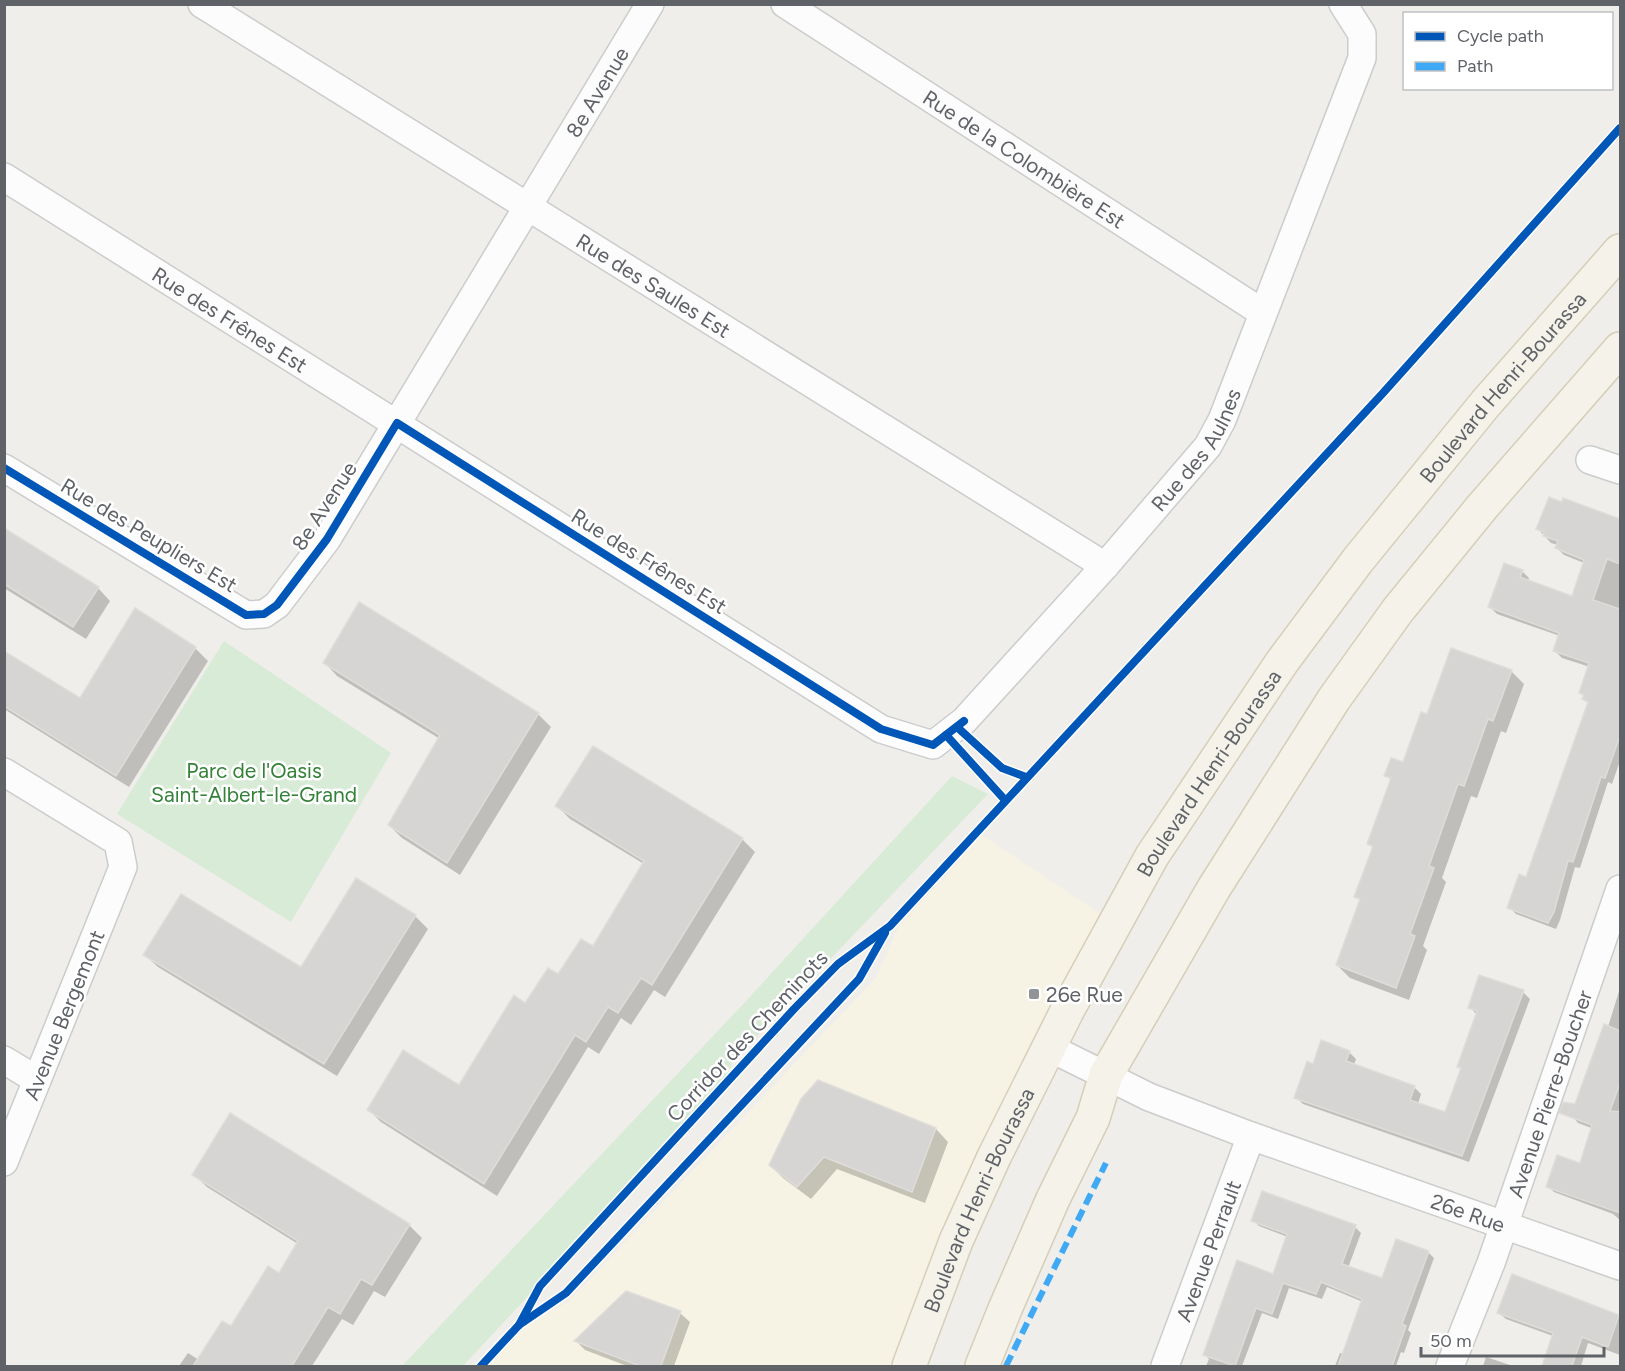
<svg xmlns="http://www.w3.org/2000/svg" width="1625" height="1371" viewBox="0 0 1625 1371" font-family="Figtree,sans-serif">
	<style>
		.commercial { fill: #f7f3e4 }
		.green { fill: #d8ebd6 }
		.shadow { fill: #0003 }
		.building { fill: #d6d5d3; stroke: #deddd9; stroke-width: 1.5 }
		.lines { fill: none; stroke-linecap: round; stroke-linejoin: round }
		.minor-casing { stroke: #cbcccc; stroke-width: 30 }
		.major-casing { stroke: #d7ceb8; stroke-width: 36 }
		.minor { stroke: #fdfcfc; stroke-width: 27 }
		.major { stroke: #f4f2e9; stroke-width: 33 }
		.quiet { stroke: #3fa9f5; stroke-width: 6; stroke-dasharray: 12 6; stroke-linecap: butt }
		.cycleway-casing { stroke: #fff; stroke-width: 11 }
		.cycleway { stroke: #0057b8; stroke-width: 8 }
		.poi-dot { fill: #919496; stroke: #fff; stroke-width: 2 }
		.labels { text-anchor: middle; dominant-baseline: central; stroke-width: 5; stroke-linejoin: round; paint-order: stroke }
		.street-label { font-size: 21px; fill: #5f6368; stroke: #fff }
		.park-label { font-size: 21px; fill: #348238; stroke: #fff }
		.poi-label { font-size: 21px; fill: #5f6368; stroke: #fff; text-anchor: start }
	</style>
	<rect width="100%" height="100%" fill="#efeeea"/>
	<polygon class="commercial" points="982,835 1114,923 909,1366 489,1366 534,1318 567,1303 876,978 898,928"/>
	<g class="green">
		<polygon points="224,641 391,753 291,922 117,814"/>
		<polygon points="952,776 988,794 732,1062 723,1086 463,1366 402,1366 747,1000"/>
	</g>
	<g class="shadow">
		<polygon points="1603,519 1620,525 1620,761 1612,784 1608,782 1580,868 1575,867 1560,920 1556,929 1516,914 1509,907 1526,879 1589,704 1581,693 1590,667 1562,658 1555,651 1560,636 1497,614 1490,607 1522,571 1529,578 1528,581 1573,598 1584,563 1564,555 1557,548 1558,545 1551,543 1538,529"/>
		<polygon points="4,530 98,588 110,601 86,639 4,588"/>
		<polygon points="136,611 195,648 208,661 129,787 4,709 4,653 80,700"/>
		<polygon points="325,663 538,714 551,727 460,875 402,838 389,825 440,739 337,676"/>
		<polygon points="1511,671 1524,684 1506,733 1501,731 1477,798 1471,796 1442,878 1446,882 1423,946 1427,950 1409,1000 1350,978 1337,965 1361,901 1356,897 1373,848 1369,844 1392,781 1386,775 1404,764 1428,716"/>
		<polygon points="557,806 742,839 755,852 665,997 654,990 631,1025 621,1018 599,1054 588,1047 497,1196 381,1122 369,1110 459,1087 526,1005 593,948 644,864 570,819"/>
		<polygon points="415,916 428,929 337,1076 158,967 145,955 301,969"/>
		<polygon points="1480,977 1523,992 1530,999 1469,1162 1303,1104 1296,1097 1313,1066 1349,1052 1356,1059 1354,1065 1414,1087 1421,1094 1418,1104 1446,1114 1462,1070 1459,1066 1477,1015 1470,1007"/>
		<polygon points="1620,988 1620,1107 1610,1135 1578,1123 1572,1116 1608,1027"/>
		<polygon points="936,1129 948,1142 925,1203 837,1169 811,1199 783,1178 770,1165"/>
		<polygon points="1583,1157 1620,1171 1620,1220 1613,1214 1554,1192 1548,1186 1580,1165"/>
		<polygon points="194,1174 409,1225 422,1238 385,1297 374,1291 353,1325 342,1319 312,1366 179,1366 188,1353 199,1360 231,1328 280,1275 298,1244 207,1187"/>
		<polygon points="1253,1220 1355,1227 1361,1233 1348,1268 1383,1280 1428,1252 1434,1258 1408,1330 1411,1333 1404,1353 1401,1352 1396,1366 1335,1366 1340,1353 1344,1354 1363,1302 1327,1287 1322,1299 1289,1288 1278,1319 1262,1313 1242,1366 1206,1366 1209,1359 1205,1355 1274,1276 1288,1237 1259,1226"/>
		<polygon points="626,1292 680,1313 690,1322 674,1366 627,1366 585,1350 576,1341"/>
		<polygon points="1572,1300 1620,1316 1620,1355 1588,1343 1581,1366 1543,1366 1553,1336 1506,1319 1499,1313"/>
		<polygon points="1486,1357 1513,1366 1483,1366"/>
	</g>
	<g class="building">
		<polygon points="1549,497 1562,502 1563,498 1620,519 1620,564 1607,559 1593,600 1620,609 1620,736 1605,778 1601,777 1573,862 1568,861 1554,912 1548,923 1507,908 1519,874 1526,877 1588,702 1582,699 1584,695 1579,693 1589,663 1553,651 1559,633 1488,607 1504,563 1523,570 1520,577 1572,596 1584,560 1555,548 1558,541 1543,536 1544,532 1536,529"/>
		<polygon points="4,528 99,587 73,627 4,584"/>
		<polygon points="359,602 539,713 447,863 388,825 440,735 323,663"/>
		<polygon points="135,608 196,647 116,776 4,706 4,651 80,698"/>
		<polygon points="1451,648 1512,670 1493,721 1488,719 1464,786 1458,784 1429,866 1434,868 1410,934 1415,936 1396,988 1336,965 1360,899 1354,897 1373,846 1367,844 1391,778 1384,776 1391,758 1403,762 1421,712 1427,714"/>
		<polygon points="593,746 743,838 652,985 641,978 618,1013 608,1007 586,1042 575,1035 484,1184 367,1110 403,1050 459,1085 514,995 525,1003 548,968 558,974 581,939 593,946 644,861 555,806"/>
		<polygon points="356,878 416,915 324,1064 143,955 181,894 301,967"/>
		<polygon points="1479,975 1524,990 1462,1156 1294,1098 1307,1061 1313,1064 1321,1040 1350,1051 1346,1061 1415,1086 1410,1100 1445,1112 1461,1068 1457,1067 1477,1011 1468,1008"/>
		<polygon points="1604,1024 1620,1031 1620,1083 1610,1111 1620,1112 1620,1213 1546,1187 1557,1155 1580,1163 1592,1125 1559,1113 1563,1102 1575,1104"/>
		<polygon points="818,1080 936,1128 912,1192 824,1157 797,1187 769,1165 801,1099"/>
		<polygon points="230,1113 410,1224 372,1285 361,1279 340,1314 328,1307 292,1366 193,1366 222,1321 231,1326 268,1266 279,1273 298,1241 192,1175"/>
		<polygon points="1262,1191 1356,1225 1342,1264 1382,1278 1396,1239 1429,1251 1402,1324 1406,1326 1392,1366 1338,1366 1362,1299 1321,1282 1316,1294 1283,1283 1272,1314 1256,1308 1235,1366 1203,1355 1237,1260 1273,1274 1287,1234 1251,1221"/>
		<polygon points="1512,1274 1619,1315 1608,1347 1582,1337 1572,1366 1542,1366 1553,1333 1497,1313"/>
		<polygon points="626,1291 681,1311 661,1366 640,1366 574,1341"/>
	</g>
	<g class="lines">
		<g class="minor-casing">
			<g id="minor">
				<path id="s1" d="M 202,4 L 1105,566"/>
				<path id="s2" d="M 785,4 L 1263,313"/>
				<path id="s3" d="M 4,177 L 881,729 L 933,745 L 964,721 L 1105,566 L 1208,446 L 1222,420 L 1362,58 L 1362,34 L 1343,4"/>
				<polyline points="1590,460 1620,470"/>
				<path id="s4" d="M 4,468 L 246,615 L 264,614 L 277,605 L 327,539 L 650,4"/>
				<polyline points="4,772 118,842 123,867 4,1162"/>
				<path id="s5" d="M 1048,1047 L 1149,1097 L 1251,1136 L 1620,1266"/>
				<polyline points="4,1060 37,1080"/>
				<path id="s6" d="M 1165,1366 L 1251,1136"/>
				<path id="s7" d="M 1450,1366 L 1491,1263 L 1620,889"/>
			</g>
		</g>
		<g class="major-casing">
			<g id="major">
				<path id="s8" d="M 909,1366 L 956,1241 L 994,1157 L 1067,1011 L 1152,856 L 1282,662 L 1358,560 L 1486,403 L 1620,251"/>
				<polyline points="982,1366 1005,1309 1053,1199 1093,1118 1106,1075 1214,888 1334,699 1398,610 1482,507 1620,349"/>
			</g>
		</g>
		<use href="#minor" class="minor"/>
		<use href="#major" class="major"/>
		<polyline class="quiet" points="1006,1366 1106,1163"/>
		<g class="cycleway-casing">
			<g id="cycleway">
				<polyline points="4,468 246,615 264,614 277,605 327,539 397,423 881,729 933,745 964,721"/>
				<polyline points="957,727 1002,768 1026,777"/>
				<polyline points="946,735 1005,800"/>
				<polyline points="519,1325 540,1286 794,1009 838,964 890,926 1383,393 1620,128"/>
				<polyline points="481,1366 519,1325 566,1293 859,979 885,933"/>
			</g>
		</g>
		<use href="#cycleway" class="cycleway"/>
	</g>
	<rect class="poi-dot" x="1028" y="988" width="12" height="12" rx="3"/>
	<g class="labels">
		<g class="street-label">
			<text stroke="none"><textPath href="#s4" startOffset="922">8e Avenue</textPath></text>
			<text stroke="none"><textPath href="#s2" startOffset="285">Rue de la Colombière Est</textPath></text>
			<text stroke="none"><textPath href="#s1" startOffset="532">Rue des Saules Est</textPath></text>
			<text stroke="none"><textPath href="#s3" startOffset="267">Rue des Frênes Est</textPath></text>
			<text stroke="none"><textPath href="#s8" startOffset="1152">Boulevard Henri-Bourassa</textPath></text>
			<text stroke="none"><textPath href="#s3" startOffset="1488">Rue des Aulnes</textPath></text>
			<text transform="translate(324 506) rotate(-57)">8e Avenue</text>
			<text transform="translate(149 535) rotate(31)">Rue des Peupliers Est</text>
			<text transform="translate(649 561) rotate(32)">Rue des Frênes Est</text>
			<text stroke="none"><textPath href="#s8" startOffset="666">Boulevard Henri-Bourassa</textPath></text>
			<text transform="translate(64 1015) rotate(-68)">Avenue Bergemont</text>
			<text transform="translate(747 1036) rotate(-47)">Corridor des Cheminots</text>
			<text stroke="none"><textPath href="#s7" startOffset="290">Avenue Pierre-Boucher</textPath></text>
			<text stroke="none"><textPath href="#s8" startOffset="180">Boulevard Henri-Bourassa</textPath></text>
			<text stroke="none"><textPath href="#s5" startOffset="452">26e Rue</textPath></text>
			<text stroke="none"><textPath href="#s6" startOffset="123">Avenue Perrault</textPath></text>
		</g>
		<g class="park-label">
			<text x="254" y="770">Parc de l'Oasis<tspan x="254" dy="24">Saint-Albert-le-Grand</tspan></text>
		</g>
		<g class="poi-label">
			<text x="1046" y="994">26e Rue</text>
		</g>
	</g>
	<rect width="1625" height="1371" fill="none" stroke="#5f6368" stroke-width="12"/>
	<rect x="1403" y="12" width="210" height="78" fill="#ffffff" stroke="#bfc1c3" stroke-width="1.5"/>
	<rect x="1415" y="32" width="30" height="9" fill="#0057b8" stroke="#bfc1c3" stroke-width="1.5"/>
	<text x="1457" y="42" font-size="18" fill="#5f6368">Cycle path</text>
	<rect x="1415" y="62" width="30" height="9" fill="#3fa9f5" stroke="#bfc1c3" stroke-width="1.5"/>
	<text x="1457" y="72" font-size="18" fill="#5f6368">Path</text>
	<path d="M1421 1347v9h183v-9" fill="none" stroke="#5f6368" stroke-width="3"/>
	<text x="1430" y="1347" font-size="18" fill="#5f6368" stroke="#ffffff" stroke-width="4.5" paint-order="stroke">50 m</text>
</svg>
